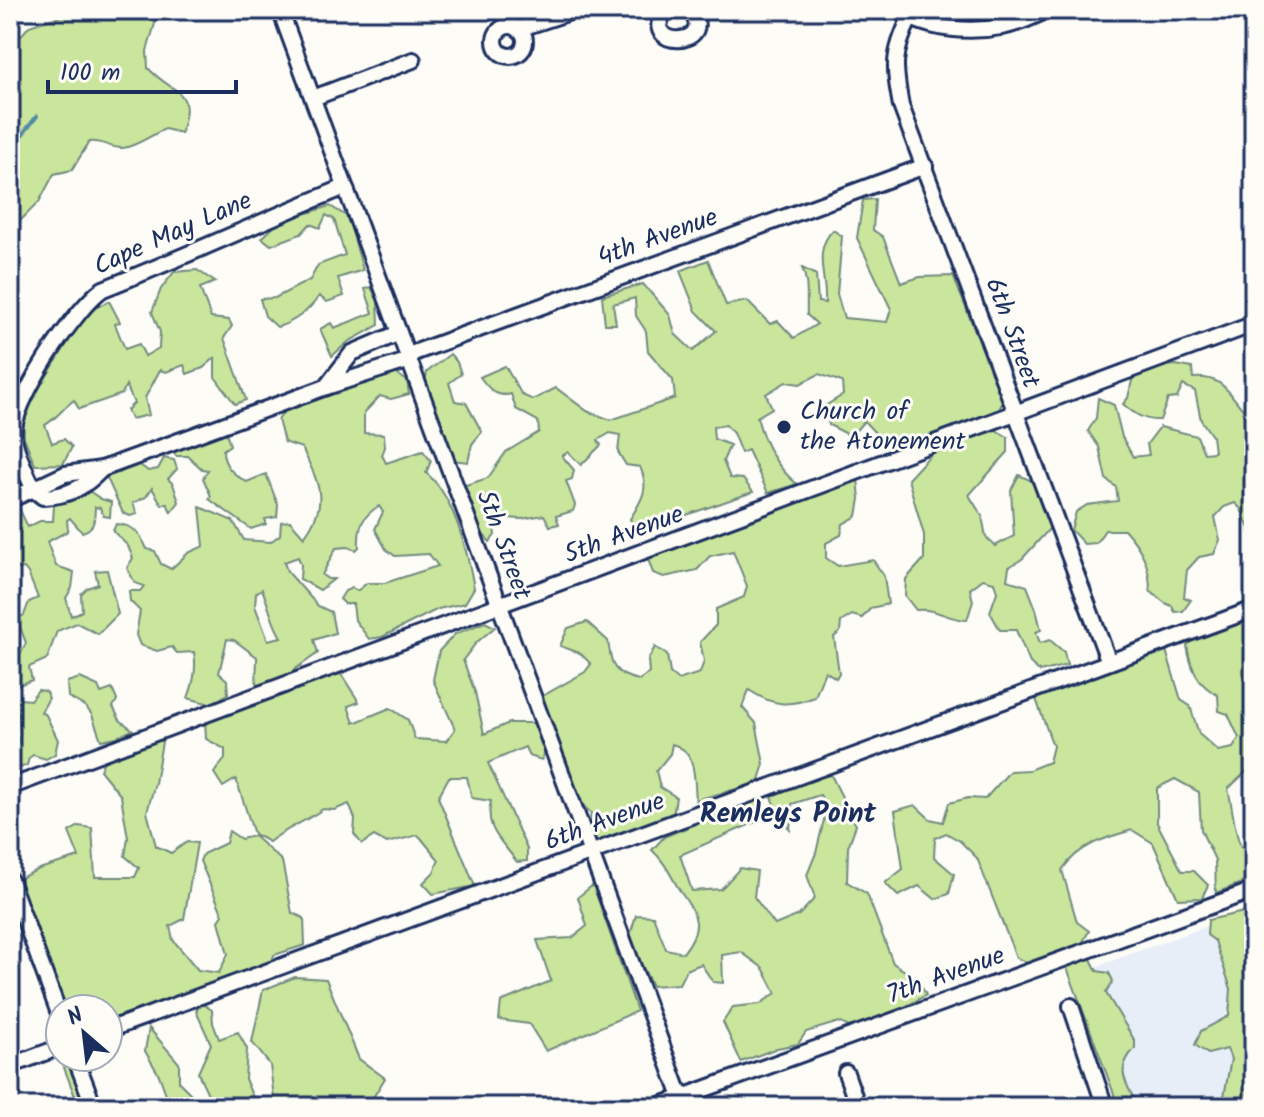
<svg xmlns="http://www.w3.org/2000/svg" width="1264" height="1117" viewBox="0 0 1264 1117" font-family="Kalam,sans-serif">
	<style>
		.built { fill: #e8eef8 }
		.green { fill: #cae69d; stroke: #728a7e; stroke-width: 2; fill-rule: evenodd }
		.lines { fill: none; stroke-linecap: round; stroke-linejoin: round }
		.stream { stroke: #528aa4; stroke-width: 4 }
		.minor-casing { stroke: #1b2f5e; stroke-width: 20 }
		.minor { stroke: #fdfcf7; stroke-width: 14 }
		.poi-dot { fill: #1b2f5e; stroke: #fdfcf7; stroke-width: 3 }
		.labels { text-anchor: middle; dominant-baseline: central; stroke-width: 6; stroke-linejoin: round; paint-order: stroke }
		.street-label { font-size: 26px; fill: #1b2f5e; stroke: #fdfcf7 }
		.poi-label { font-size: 26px; fill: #1b2f5e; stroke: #fdfcf7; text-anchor: start }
		.neighbourhood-label { font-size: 28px; font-weight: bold; fill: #1b2f5e; stroke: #fdfcf7 }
	</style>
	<rect width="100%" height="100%" fill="#fdfcf7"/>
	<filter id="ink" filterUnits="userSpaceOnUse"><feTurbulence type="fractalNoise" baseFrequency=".0125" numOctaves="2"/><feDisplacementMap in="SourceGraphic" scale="16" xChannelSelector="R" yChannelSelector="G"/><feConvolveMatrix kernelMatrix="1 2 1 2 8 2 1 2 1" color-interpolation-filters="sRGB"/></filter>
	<g filter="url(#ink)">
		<polygon class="built" points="1207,926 1207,935 1215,941 1231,989 1229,1016 1201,1031 1227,1049 1231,1059 1222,1107 1138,1107 1122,1072 1124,1061 1135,1048 1111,1004 1095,967"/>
		<g class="green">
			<path d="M 79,10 L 131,10 L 156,20 L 147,51 L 148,68 C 174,96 196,87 181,133 L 165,129 C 153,134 134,148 122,148 C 109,148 101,140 89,142 L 72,170 L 54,174 L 39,202 L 19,222 L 10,236 L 10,49 L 29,26 Z"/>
			<path d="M 875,199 L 873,230 L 883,237 L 901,283 L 920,277 L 953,276 L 1003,400 L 999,410 L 892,451 L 864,421 L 851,436 L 829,425 L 825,406 L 843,395 L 842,382 L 819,374 L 800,384 L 786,382 L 766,394 L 772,408 L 757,417 C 764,444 776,467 797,484 L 768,493 L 748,450 L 741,453 L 733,433 L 726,425 L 713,427 L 714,439 L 730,445 L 723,461 L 730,478 L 743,479 L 753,492 L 637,532 L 630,519 C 642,500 650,488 640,467 L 626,465 L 618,452 L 620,435 L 610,433 L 598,440 L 601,445 L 581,465 L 568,452 L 562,456 L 574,470 L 572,479 L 566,481 L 575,505 L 573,511 L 556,516 L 559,524 L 550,526 L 544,515 L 521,519 L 507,518 L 494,528 L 495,535 L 490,542 L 479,530 L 463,486 L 488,478 L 506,452 L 539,432 L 538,421 L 516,409 L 511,394 C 496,398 488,388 480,377 L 505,366 L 522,395 L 533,400 L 556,388 L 587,411 L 611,420 L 675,398 L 673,380 L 648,351 L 646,331 L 636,316 L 635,298 L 613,304 L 616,324 L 605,324 L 602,296 L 643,284 L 670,315 L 675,334 L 693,351 L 716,331 L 696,311 L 680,271 L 708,260 L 726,305 L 747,301 L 770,324 L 778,321 L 794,338 L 817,324 L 807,315 C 806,298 809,283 802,268 L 816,275 L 818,302 L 825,303 C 827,277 812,251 833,230 L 842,236 L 837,294 L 844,318 L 887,322 L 891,309 L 857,238 L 863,200 Z"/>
			<path d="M 330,206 L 348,217 L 363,270 L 338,278 L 344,296 L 327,302 L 319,296 C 310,310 293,323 277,327 L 265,316 L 260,299 L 275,298 L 310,280 L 318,265 L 345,255 L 334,219 L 326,215 L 320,228 L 310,224 L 301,234 L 271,245 L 262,238 L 279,222 Z"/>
			<path d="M 197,270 L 215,282 L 200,288 L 211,318 L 229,320 L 232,326 L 224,338 L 246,400 L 235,404 L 215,377 L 215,358 L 203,368 L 187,374 L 184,365 L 166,372 L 160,370 L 145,398 L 149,415 L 131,419 L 127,410 L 134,403 L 126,385 L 122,394 L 79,409 L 74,400 C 62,409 56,419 45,425 L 52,443 L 64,439 L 72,447 L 63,464 L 35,465 L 24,437 L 23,414 L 87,312 L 109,301 L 120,322 L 115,324 L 125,349 L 139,344 L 145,356 L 159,348 L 160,332 L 152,312 L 161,289 L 174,272 Z"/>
			<polygon points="371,287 378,301 379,325 348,342 332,356 320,329 331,323 334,328 373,313 365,289"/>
			<polygon points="450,354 457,362 461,374 449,383 455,401 466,403 482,432 472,444 468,462 452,460 424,388 427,372"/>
			<path d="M 1176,365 L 1192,368 L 1193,378 C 1230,375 1229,401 1254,420 L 1254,541 L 1241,509 L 1235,503 L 1224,507 L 1215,517 L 1220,540 L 1214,554 L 1199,557 L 1187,570 L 1184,597 L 1191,600 L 1183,611 L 1175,612 L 1172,606 L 1165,603 L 1150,591 C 1150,565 1142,549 1125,530 L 1105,530 L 1096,543 L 1084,544 L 1071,530 L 1076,512 L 1087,505 L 1118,501 L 1116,487 L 1106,479 L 1099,447 L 1088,431 L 1096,418 L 1098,398 L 1114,405 L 1122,437 L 1133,457 L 1149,455 L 1147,444 L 1160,427 L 1197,436 L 1204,453 L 1214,452 L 1212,436 L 1201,420 L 1195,391 L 1183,385 L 1177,398 L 1168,399 L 1160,420 C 1145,421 1134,414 1123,404 L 1128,398 L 1133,376 L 1151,368 Z"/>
			<path d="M 396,373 L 407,381 L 409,394 L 391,399 L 380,396 L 364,413 L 364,433 L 384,434 L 385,447 L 382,455 L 386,463 L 423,451 L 431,461 L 426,473 C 454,495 468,554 474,588 L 465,603 L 438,609 L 382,637 L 369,639 L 355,620 L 353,604 L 345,604 L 340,599 L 345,591 L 352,588 L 357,591 L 367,583 L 385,583 L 438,566 L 429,554 L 395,556 L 386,549 L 375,529 L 383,512 L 379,506 C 362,516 358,527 359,547 L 356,550 L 348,547 L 336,548 L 322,575 L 328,579 L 334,579 L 320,590 L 300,579 L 301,564 L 298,557 L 284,562 L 287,571 L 318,606 L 331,612 L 335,633 L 314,640 L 318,653 L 294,670 L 309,681 L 341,674 L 359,702 L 348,706 L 354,723 L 390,708 L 408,720 L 415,739 L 446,741 L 455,729 L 433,680 L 439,651 L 455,634 L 485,622 L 495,627 L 476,643 L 463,660 L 475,692 L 484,734 L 509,723 L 533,723 L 546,746 L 542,760 L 529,756 L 525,747 L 488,763 L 527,849 L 527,861 L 517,862 C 502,841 484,829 491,801 L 472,798 L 467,777 L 449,777 L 438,797 L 475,886 L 433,894 L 423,883 L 434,872 L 439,860 L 421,838 L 418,835 L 387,843 L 374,836 L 362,844 L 354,834 L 355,819 L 349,804 L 334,810 L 323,809 C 305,822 286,828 269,842 L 254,834 L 236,779 L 223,787 L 214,773 L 225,759 L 225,749 L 206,739 L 205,719 L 256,690 L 257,657 L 234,640 L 227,639 L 219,673 L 227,680 L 228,694 L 210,704 L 188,698 C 194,683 197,668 194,652 L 177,653 L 172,647 L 157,651 L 140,645 L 136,635 L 140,611 L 130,601 L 129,591 L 140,591 L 144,586 L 135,583 L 127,568 L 133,558 L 128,546 L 113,531 L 116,524 C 134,525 140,533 147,549 L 155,551 L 161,564 L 171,569 L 188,553 L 204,546 L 200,507 L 233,521 L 244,540 L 270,542 L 280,535 L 281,522 L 290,521 L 304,537 C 330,502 319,484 302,448 L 284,442 L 278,420 L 285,410 ZM 262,589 C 269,605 272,624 281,637 L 268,640 L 255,606 L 256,593 Z"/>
			<path d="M 994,429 L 1008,437 L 1008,452 L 969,495 L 982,516 L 986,537 L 995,546 L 1014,536 L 1011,490 L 1019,475 L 1032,481 L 1051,527 L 1022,559 L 1009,567 L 1007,580 L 1027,586 L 1036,609 L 1041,630 L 1036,632 L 1040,643 L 1050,640 L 1064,652 L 1067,665 L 1040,672 L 1030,663 L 1016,630 L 1000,630 L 990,612 L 997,592 L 994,582 L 983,579 L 970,589 L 973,601 L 967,620 C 946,619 937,608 916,610 L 905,596 L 906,579 L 924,559 L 924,535 L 908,479 L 932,453 Z"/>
			<path d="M 226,433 L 230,445 L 223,450 C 223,466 234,475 247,482 L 266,474 L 278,505 L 277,517 L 265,519 L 266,524 L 251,529 L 209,499 L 211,496 L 203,478 L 208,470 L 202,469 L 188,456 L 176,456 L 173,452 Z"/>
			<polygon points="164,458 174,460 177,469 168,479 173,484 179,502 171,512 167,503 162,505 152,488 146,497 133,503 137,514 130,516 123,513 106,476 136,462 148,471 158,469"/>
			<path d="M 858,479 L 860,499 L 857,516 L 843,524 L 841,535 L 826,543 L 826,558 L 838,566 L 873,560 L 884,576 L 888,604 L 871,608 L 862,618 L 852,615 L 841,622 L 840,632 L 834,637 L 839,673 L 836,678 L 825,671 L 815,697 C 788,707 773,706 749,690 L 742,707 L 756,723 L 764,764 L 758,783 L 696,800 C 694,778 697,750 672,744 L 670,754 L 656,771 L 660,787 L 676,797 L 673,816 L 596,845 L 589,829 L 591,813 C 576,800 564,781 567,760 L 561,751 L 541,697 L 585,672 L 591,664 L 580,653 L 560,646 L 568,628 L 587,622 L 608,641 C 611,665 613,675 639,680 L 649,673 L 648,660 L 655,647 L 667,655 L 670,673 L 678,680 L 700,673 L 704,661 L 700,642 L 716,625 L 716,609 L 744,597 L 747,586 L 733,551 L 710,556 L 697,570 L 664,577 L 653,573 L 647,556 Z"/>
			<path d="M 89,491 L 101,499 L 111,502 L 110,517 L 104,516 L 100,508 L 95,507 C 94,519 96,528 82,532 L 70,518 L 67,520 L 68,531 L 47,542 L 56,566 L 74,572 L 72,588 L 66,598 L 71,616 L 82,611 L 81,594 L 87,588 L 98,584 L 95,571 L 107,570 L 118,614 L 98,634 L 77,623 L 57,631 L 47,659 L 29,667 L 32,680 L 10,688 L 10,658 L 20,655 L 26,643 L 17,619 L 24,615 L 29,602 L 38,598 L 28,573 L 24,568 L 10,570 L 10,509 L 19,508 L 28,527 L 40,521 L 53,521 L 54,505 L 68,502 Z"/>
			<path d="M 1254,612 L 1254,754 L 1247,771 L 1228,789 C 1233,808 1233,828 1241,847 L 1254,843 L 1254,856 L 1245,862 L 1249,880 L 1216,893 L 1215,860 L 1201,830 L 1199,792 L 1175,779 L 1157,788 L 1157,823 L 1182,871 L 1194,871 L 1208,885 L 1202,898 L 1178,899 L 1153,843 L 1132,830 C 1104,838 1079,845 1062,870 L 1077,922 L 1089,931 L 1080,947 L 1030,965 L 1016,957 L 977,858 L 960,841 L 946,833 L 935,838 L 934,857 L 954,874 L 949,894 L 935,899 L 919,886 L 898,896 L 885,883 L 903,869 L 895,811 L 915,805 L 930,819 L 943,822 L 949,803 L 968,798 L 985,799 L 1010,771 L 1029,770 L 1049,762 L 1053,746 L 1036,699 L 1165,647 L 1181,700 L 1190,706 L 1199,734 L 1218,751 L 1233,748 L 1239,738 L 1228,714 L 1219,711 L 1218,695 C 1197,685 1191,668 1187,646 L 1195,634 Z"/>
			<polygon points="80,678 98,686 101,693 112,689 117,700 113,707 120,720 133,730 117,737 101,740 92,715 86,707 68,697 67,682"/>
			<polygon points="38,690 45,691 49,698 41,712 46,715 58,740 55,754 46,759 33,755 29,758 27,765 10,772 10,742 17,746 20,734 17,704 21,699 30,700"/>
			<polygon points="157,738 162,742 155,783 147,812 156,846 171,853 187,842 197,843 184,919 170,926 173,940 198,970 219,973 228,954 219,921 223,915 200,861 203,854 226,843 229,831 241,839 254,836 282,861 292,913 304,918 305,945 274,955 272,962 108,1021 108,1009 66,1009 18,879 39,869 79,857 69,832 79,826 92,828 95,877 135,877 139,868 125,856 128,838 121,796 100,770 106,756"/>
			<path d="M 831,775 L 856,825 L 848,847 L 847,882 L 867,894 L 893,963 L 918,980 L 926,995 L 887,1017 L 849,1027 L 839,1022 L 806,1032 L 798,1044 L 777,1048 L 741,1062 L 723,1022 L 733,1007 L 760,1004 L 776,993 L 763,968 L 741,952 L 722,955 L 723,983 L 713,982 L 701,964 L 686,970 L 679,984 L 652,986 L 629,939 L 636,915 L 653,916 L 666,949 L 683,953 C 707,922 694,914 677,886 C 669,872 664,861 652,850 L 664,837 L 759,797 L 765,818 L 680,855 L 692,891 L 721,889 L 740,868 L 757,871 L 754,897 L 775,925 L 799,915 L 815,898 L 807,875 L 816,853 L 827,807 L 820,795 L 792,804 L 790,830 L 776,813 L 772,797 L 775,789 L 798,781 Z"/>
			<polygon points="593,885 637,1011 546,1051 529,1024 499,1020 501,1002 551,981 537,940 572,938 587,926 578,897"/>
			<polygon points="1244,912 1249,926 1243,931 1246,944 1254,957 1254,1107 1222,1107 1231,1059 1227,1049 1208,1054 1195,1045 1201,1031 1229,1016 1231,989 1215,941 1207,935 1208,920"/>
			<path d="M 1090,957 L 1097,971 L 1109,973 L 1113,981 L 1106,993 L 1135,1041 L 1135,1048 C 1114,1071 1126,1082 1138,1107 L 1115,1107 L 1117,1102 L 1066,965 Z"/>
			<polygon points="295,977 326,979 359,1059 385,1078 374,1096 374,1107 275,1107 270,1065 252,1042 263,990"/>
			<polygon points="201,1003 212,1010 213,1023 219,1039 238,1032 247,1049 245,1079 257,1107 206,1107 209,1096 198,1073 211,1044 196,1011"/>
			<polygon points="149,1028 179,1063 179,1082 194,1097 186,1107 163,1107 167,1097 159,1075 145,1051"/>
			<polygon points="71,1060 107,1104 119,1097 135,1107 79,1107 63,1065"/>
		</g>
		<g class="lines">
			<polyline class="stream" points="10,132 22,135 37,116"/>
			<g class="minor-casing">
				<g id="minor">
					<polyline points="280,10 681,1097"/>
					<path d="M 666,10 C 636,50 720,48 690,10"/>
					<path d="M 898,10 C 926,30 968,33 1001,27 C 1017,25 1033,16 1048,10"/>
					<path d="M 910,18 C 892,55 894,67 901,106 L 1109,662"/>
					<circle cx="510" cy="41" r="15"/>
					<polyline points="518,29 576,10"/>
					<polyline points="313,98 413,60"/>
					<polyline points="408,355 925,166"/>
					<polyline points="326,387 352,353 399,333"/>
					<path d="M 34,490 C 27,474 17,456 14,438 C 8,406 77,306 103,289 C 185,257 264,220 345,187"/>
					<path d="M 34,490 L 43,497 C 69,496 85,487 102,469"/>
					<polyline points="10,500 65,474 102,469 326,387 410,360"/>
					<polyline points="10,787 1254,324"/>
					<polyline points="10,880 60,1016"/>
					<polyline points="1071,1006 1103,1101 1102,1107"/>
					<polyline points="108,1030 1254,609"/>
					<polyline points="75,1057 94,1107"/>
					<polyline points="10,1066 60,1047"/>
					<polyline points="846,1073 858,1107"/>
					<polyline points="655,1107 1254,890"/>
				</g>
			</g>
			<use href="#minor" class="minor"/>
		</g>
	</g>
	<circle class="poi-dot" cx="784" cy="427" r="8"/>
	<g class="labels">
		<g class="street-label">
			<text transform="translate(173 234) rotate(-24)">Cape May Lane</text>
			<text transform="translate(658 238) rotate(-20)">4th Avenue</text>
			<text transform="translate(1012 333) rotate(70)">6th Street</text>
			<text transform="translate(624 535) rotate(-20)">5th Avenue</text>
			<text transform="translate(503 545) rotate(70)">5th Street</text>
			<text transform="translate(605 822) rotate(-20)">6th Avenue</text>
			<text transform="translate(946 976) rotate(-20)">7th Avenue</text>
		</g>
		<g class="poi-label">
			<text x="800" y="412">Church of<tspan x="800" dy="30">the Atonement</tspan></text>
		</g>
		<g class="neighbourhood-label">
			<text x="788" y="814">Remleys Point</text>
		</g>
	</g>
	<rect width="1264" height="1117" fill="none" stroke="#fdfcf7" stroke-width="40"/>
	<rect x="20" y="20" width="1224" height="1077" fill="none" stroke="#1b2f5e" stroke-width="3" filter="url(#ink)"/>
	<g transform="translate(84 1033) rotate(332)"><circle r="38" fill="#fdfcf7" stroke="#a3aaba" stroke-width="2"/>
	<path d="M0-6L14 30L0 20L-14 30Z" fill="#1b2f5e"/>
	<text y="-12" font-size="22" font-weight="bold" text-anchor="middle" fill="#1b2f5e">N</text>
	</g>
	<path d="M48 80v12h188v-12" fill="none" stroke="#1b2f5e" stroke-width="4"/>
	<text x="60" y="80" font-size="24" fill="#1b2f5e" stroke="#fdfcf7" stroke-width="6" paint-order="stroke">100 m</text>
</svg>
